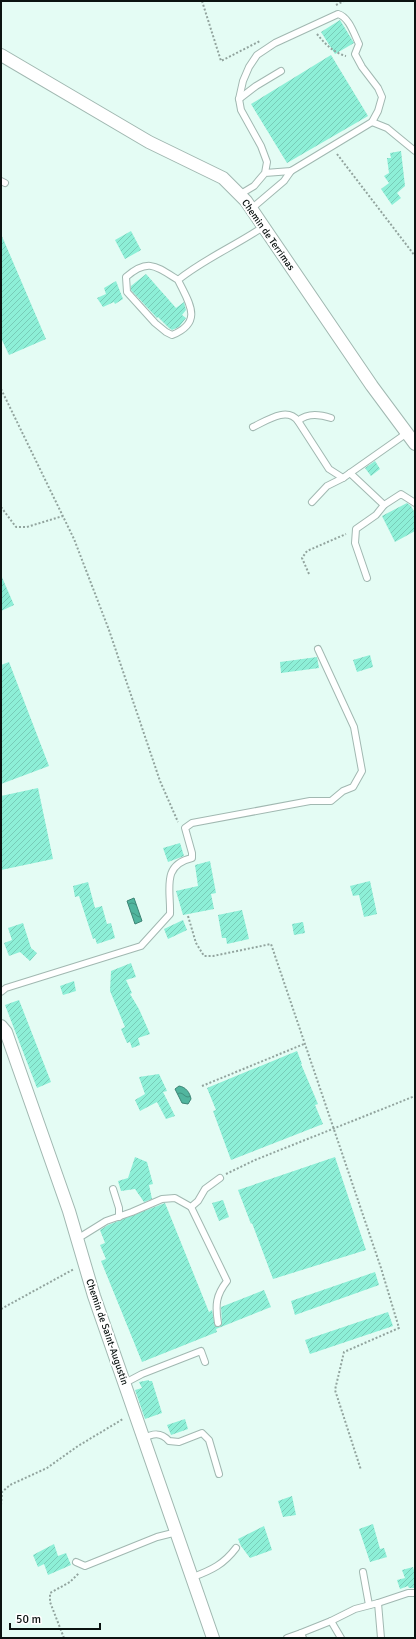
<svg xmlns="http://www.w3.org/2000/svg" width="416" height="1639" viewBox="0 0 416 1639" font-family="Signika,sans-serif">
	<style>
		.water { fill: url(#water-waves); stroke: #3c8474 }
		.building { fill: url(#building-hatch) }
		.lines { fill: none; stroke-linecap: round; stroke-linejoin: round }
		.service-casing { stroke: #a1b8b1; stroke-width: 8 }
		.minor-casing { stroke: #a1b8b1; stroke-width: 14 }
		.path { stroke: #92a49e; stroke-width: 2; stroke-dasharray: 2 2; stroke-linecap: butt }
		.service { stroke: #fff; stroke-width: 6 }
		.minor { stroke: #fff; stroke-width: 12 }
		.labels { text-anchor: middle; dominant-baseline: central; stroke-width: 4; stroke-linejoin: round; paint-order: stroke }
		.street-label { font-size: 10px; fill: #0b1311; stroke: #fff }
	</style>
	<defs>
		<pattern id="water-waves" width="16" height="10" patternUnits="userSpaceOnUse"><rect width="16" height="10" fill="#51b59e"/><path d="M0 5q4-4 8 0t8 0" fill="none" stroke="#41927f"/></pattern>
		<pattern id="building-hatch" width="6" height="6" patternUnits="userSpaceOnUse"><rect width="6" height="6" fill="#8defd7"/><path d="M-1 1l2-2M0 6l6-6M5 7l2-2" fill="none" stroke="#78ccb8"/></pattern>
	</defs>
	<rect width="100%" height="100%" fill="#e4fcf4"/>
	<g class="water">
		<polygon points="134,898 142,921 135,924 127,901"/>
		<path d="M 179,1086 C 186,1087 190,1093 191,1099 L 188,1104 L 182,1103 L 175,1089 Z"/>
	</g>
	<g class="building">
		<polygon points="340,20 354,43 335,54 321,32"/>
		<polygon points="331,55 368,116 287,163 251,104"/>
		<polygon points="401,151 405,186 397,193 401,198 392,205 381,189 389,183 384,176 389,173 387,158 391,158 390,153"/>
		<polygon points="131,231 141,250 125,259 115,240"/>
		<polygon points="1,234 46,339 9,355 1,338"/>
		<polygon points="146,274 176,308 184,302 186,310 182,315 186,318 179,327 172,330 169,328 158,317 157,318 131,290 131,286"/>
		<polygon points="116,281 123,299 115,304 114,302 103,307 97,298 106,294 104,288"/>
		<polygon points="375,461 380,469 371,476 365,468"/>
		<polygon points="407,503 411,506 415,513 415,531 395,542 382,516"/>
		<polygon points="1,575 14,605 1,611"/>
		<polygon points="370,655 373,667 357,672 353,660"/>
		<polygon points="317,657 319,668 281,673 280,662"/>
		<polygon points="9,662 49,766 1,784 1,665"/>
		<polygon points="38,788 53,859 1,870 1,796"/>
		<polygon points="180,843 184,856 168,862 163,848"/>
		<polygon points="210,861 216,893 211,894 214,909 183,915 176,891 198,886 195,865"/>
		<polygon points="370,881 377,914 364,917 359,895 353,896 350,886"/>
		<polygon points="88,882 95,908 102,906 107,924 111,923 115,938 97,944 95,938 93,939 79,896 75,897 73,886"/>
		<polygon points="242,910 249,939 227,944 226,938 222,938 218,915"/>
		<polygon points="183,920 187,930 168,939 164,929"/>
		<polygon points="303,922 305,933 294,935 292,924"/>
		<polygon points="23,923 31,948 37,953 30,961 20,952 9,956 4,943 12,940 8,928"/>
		<polygon points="131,963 136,977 126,980 132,993 130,994 139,1009 150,1034 138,1038 140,1045 132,1048 130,1042 127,1043 121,1029 125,1027 110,991 111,971"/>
		<polygon points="74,981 76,991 63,995 60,986"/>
		<polygon points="19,1000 51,1082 37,1088 5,1005"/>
		<polygon points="297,1051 302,1064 301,1064 318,1104 315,1105 323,1124 231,1160 213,1111 216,1110 207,1088"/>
		<polygon points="159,1074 167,1091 163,1092 175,1116 166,1119 157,1102 140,1111 135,1100 145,1094 139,1077"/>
		<polygon points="135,1157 147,1162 153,1184 149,1185 152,1199 144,1202 135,1189 121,1191 118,1181 128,1178"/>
		<polygon points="335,1157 366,1250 273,1279 252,1223 251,1224 238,1190"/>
		<polygon points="223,1200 229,1217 219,1221 212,1203"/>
		<polygon points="165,1203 209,1312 212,1310 215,1326 219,1327 222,1324 221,1307 264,1290 271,1307 216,1329 217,1332 142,1362 101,1261 106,1259 100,1245 105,1243 100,1230 108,1225"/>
		<polygon points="375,1272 379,1285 295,1315 291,1301"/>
		<polygon points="388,1312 393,1326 310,1354 305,1340"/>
		<polygon points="149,1380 149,1381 152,1381 162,1413 145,1419 135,1390 142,1388 139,1382"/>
		<polygon points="185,1419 188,1429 171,1435 167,1425"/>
		<polygon points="292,1496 296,1515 283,1517 278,1501"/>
		<polygon points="373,1524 380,1549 384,1548 387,1557 370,1562 359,1529"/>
		<polygon points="264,1526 272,1550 250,1558 241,1546 238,1539"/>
		<polygon points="54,1544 58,1556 66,1553 71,1565 48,1575 44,1564 38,1567 33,1555"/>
		<polygon points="413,1567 415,1574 415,1588 409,1588 408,1586 400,1589 397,1580 405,1578 402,1570"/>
	</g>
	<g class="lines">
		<g class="service-casing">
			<g id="service">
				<polyline points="239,99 256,86 281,71"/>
				<polyline points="372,122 387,128 415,151"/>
				<polyline points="1,181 5,183"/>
				<path d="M 239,195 L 254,186 L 265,173 L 267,162 L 261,146 L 241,110 L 239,99 L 243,81 L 249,67 L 257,55 L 275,43 L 338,14 C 349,17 354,34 359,44 L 355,54 L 362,67 L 378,88 L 382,97 L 378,111 L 372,122 L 291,171 L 265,173"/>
				<polyline points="251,209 284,181 291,171"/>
				<path d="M 178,280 C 189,303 204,322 172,335 L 166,332 L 155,323 L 127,292 L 126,277 C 148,258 156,266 178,280 C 204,259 235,246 263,227"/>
				<path d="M 331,418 C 319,414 307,413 298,421 L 329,469 L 343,478 L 407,433"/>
				<path d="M 253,427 C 266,421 287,406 298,421"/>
				<polyline points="350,473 384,505"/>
				<polyline points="312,502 327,486 343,478"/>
				<polyline points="367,578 355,543 356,529 376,515 384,505 401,494 415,503"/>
				<path d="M 1,992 L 6,988 L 141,946 L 170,914 C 171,890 161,865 192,858 L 192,853 L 185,828 L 192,823 L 310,801 L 331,801 L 343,791 L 353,787 L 362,771 L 354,727 L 318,649"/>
				<polyline points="113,1189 119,1208 119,1217"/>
				<path d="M 191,1207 L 227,1281 C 216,1295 215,1305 218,1323"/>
				<polyline points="77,1239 106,1221 132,1212 162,1199 175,1198 191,1207 198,1201 205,1189 220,1178"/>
				<polyline points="125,1383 142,1374 201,1351 205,1362"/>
				<path d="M 143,1439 C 153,1433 161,1432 169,1441 L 179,1442 L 202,1433 L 209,1440 L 219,1474"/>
				<polyline points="76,1562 85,1566 157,1537 177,1532"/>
				<polyline points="363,1572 369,1605"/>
				<path d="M 193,1577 C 212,1570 224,1564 236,1548"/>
				<polyline points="378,1603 408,1593 415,1593"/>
				<polyline points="331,1621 355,1609 378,1603 381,1638"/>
				<polyline points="301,1633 331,1621 341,1638"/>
				<polyline points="287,1638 301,1633 303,1638"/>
			</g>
		</g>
		<g class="minor-casing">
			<g id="minor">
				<polyline points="1,55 149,142 223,178 246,201 372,386 415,444"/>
				<polyline points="1,1026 6,1032 69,1211 94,1296 213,1638"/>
			</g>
		</g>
		<g class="path">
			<polyline points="202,1 221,61 260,41"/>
			<polyline points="336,5 344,1"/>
			<path d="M 317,34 C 325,44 334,53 346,56"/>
			<polyline points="337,154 415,256"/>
			<polyline points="1,389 74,539 109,630 160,781 178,822"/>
			<polyline points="1,507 16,527 27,527 63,516"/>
			<polyline points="309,574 302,558 307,551 346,534"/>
			<polyline points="188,916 196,943 204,956 213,956 271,944 381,1268 399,1328 344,1352 335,1390 361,1470"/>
			<polyline points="202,1086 304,1044"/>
			<polyline points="226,1174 255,1160 415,1096"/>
			<polyline points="1,1309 74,1269"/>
			<polyline points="1,1505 2,1492 10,1485 47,1468 78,1446 123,1419 123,1418"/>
			<polyline points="64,1638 50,1602 50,1593 70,1582 79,1573"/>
		</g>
		<use href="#service" class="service"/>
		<use href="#minor" class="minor"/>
	</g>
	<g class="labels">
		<g class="street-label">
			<text transform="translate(268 235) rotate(55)">Chemin de Terrimas</text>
			<text transform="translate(107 1332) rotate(71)">Chemin de Saint-Augustin</text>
		</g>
	</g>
	<rect width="416" height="1639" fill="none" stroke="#0b1311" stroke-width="4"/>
	<path d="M10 1623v6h90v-6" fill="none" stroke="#0b1311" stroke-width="2"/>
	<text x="16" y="1623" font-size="12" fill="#0b1311" stroke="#ffffff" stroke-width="3" paint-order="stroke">50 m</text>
</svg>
